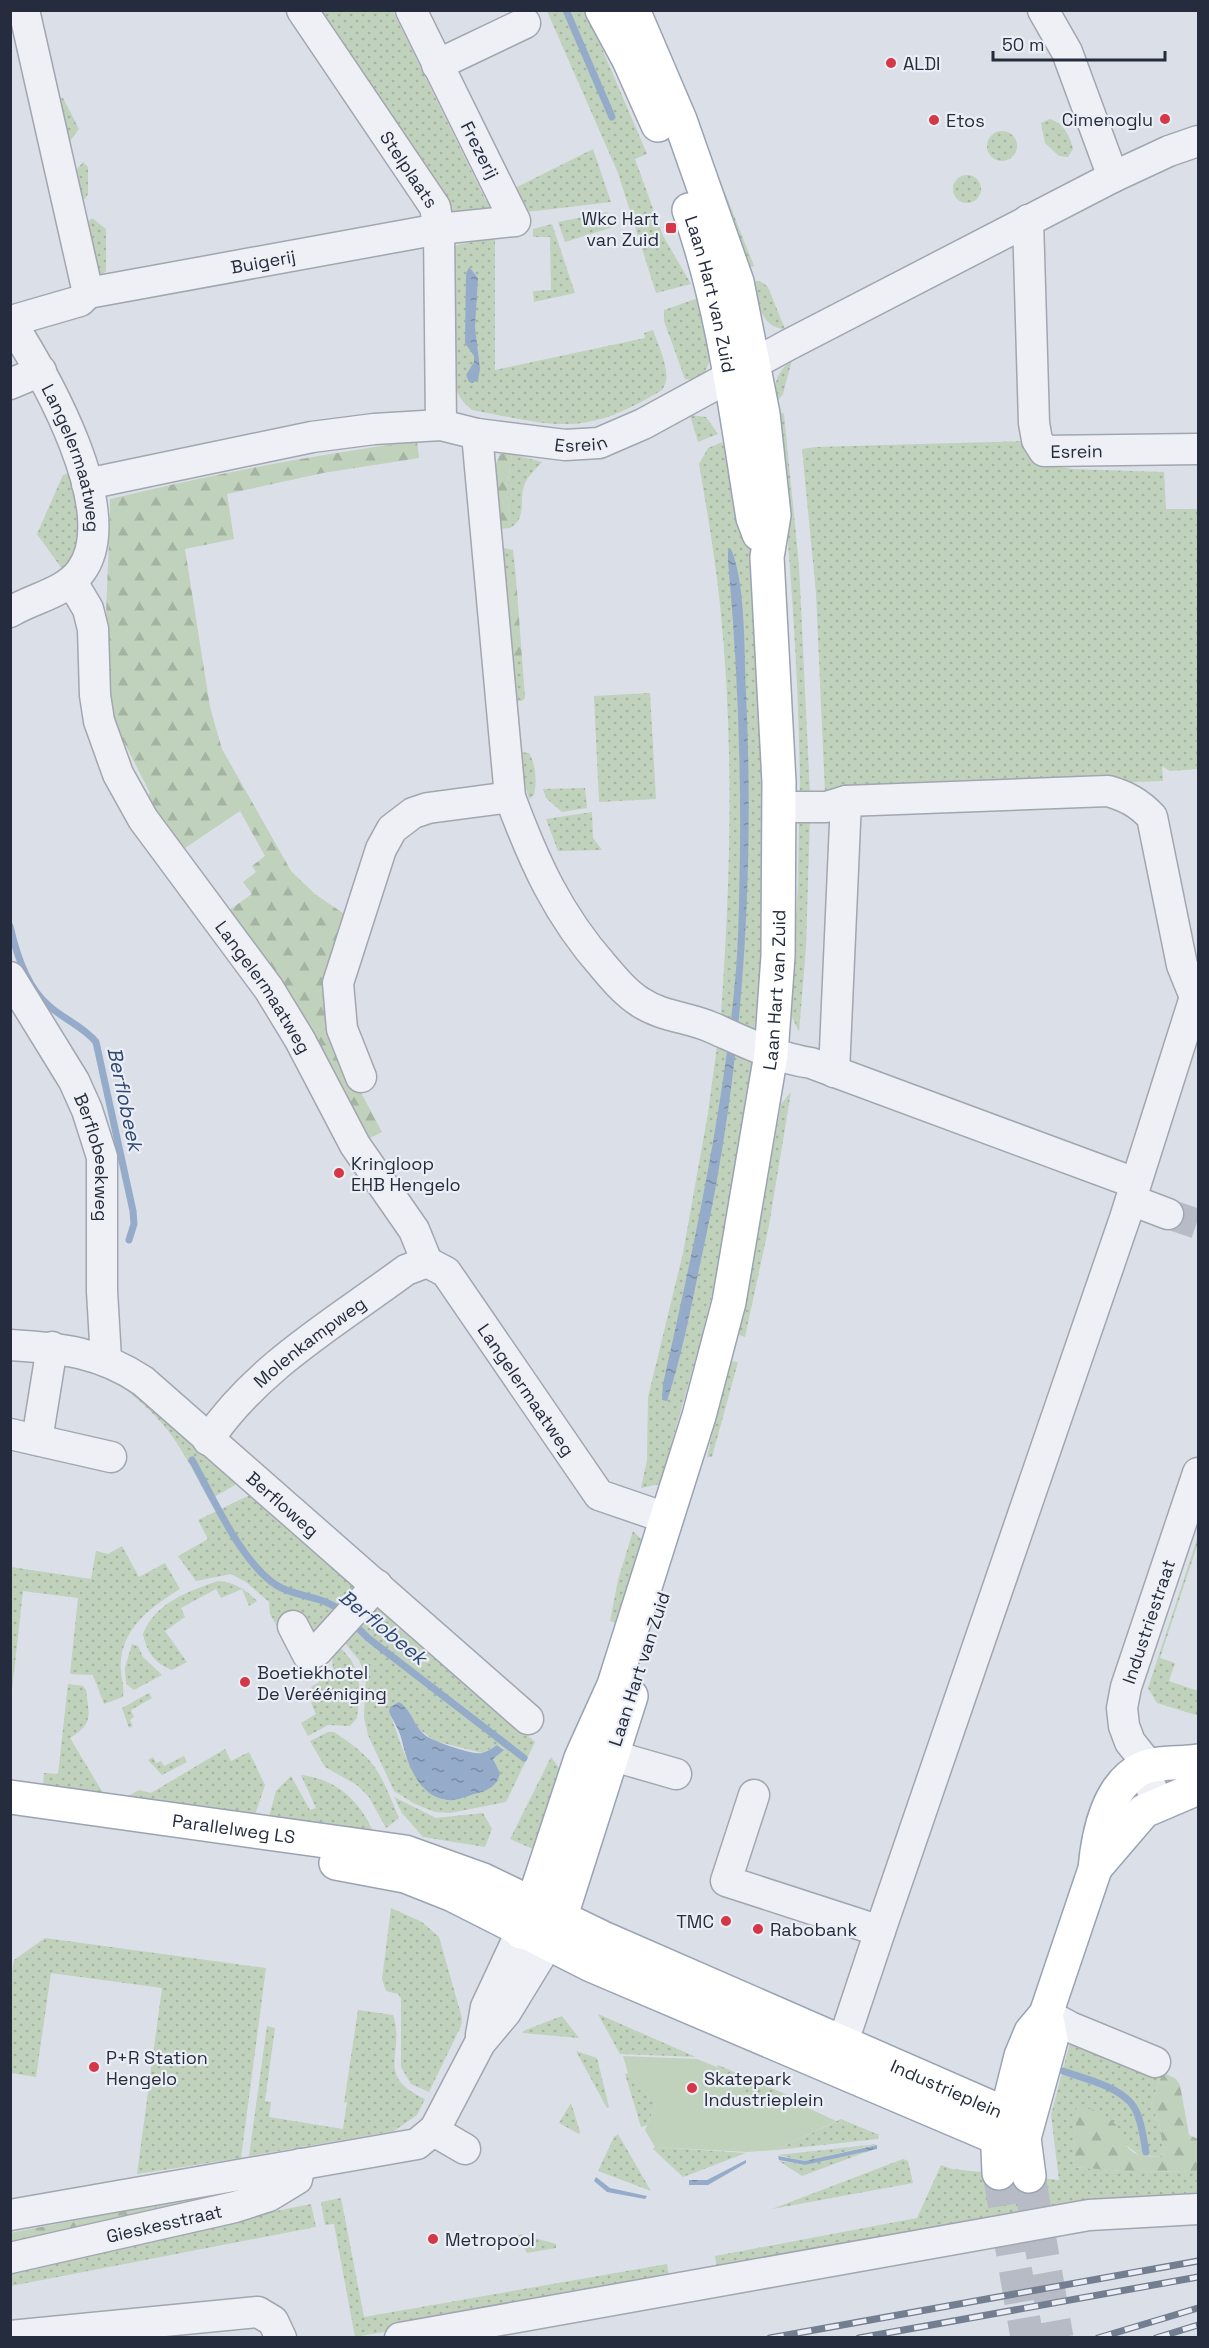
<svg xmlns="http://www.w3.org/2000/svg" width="1209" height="2348" viewBox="0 0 1209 2348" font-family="'Space Grotesk',sans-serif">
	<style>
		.grass { fill: url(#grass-dots); fill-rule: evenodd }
		.forest { fill: url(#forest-firs) }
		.park { fill: #c0d1bc }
		.water { fill: url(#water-ripples) }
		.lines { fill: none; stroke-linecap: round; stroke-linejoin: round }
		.stream { stroke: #94abc9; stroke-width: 7 }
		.minor-tunnel { stroke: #b7bbc5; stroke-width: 30; stroke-dasharray: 30 15; stroke-linecap: butt }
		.major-tunnel { stroke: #b7bbc5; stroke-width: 33; stroke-dasharray: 33 16; stroke-linecap: butt }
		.minor-casing { stroke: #a1a6b1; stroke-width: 33 }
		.major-casing { stroke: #9aa3b3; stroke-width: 36 }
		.minor { stroke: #eef0f5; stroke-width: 30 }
		.major { stroke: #fff; stroke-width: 33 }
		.rail-casing { stroke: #747e91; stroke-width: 7 }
		.rail { stroke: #ebeef5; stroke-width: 4.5; stroke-dasharray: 14; stroke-linecap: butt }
		.poi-dot { fill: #d43848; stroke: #ebeef5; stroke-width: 2 }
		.labels { text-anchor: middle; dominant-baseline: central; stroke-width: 4.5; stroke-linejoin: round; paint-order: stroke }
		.poi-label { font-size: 18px; fill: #252c3d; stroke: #ebeef5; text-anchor: start }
		.street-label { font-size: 18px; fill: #252c3d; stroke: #ebeef5 }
		.water-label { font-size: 20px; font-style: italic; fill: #2d4973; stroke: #ebeef5 }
	</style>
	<defs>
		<pattern id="grass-dots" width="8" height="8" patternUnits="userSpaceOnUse" patternTransform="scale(1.5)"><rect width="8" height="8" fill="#c0d1bc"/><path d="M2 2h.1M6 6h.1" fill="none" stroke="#a5b4a2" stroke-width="1.8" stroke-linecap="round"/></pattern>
		<pattern id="forest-firs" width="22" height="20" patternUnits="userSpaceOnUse" patternTransform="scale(1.5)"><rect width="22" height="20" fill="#c0d1bc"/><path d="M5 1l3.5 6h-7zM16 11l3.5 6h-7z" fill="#a5b4a2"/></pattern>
		<pattern id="water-ripples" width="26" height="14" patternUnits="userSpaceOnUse" patternTransform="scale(1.5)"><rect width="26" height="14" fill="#94abc9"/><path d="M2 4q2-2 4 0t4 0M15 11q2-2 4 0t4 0" fill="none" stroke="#798ba4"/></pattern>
	</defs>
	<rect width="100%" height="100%" fill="#dbdfe7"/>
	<g class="grass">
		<polygon points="312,11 393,11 486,201 494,198 498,209 456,219"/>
		<polygon points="547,11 586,11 647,154 635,159 663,236 691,284 656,293 618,173"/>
		<polygon points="641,11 652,11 661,31 754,266 740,270"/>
		<polygon points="60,98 63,98 79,129 69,142"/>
		<path d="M 1050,119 C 1063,123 1070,136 1073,149 L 1068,157 L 1059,156 L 1045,143 L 1041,123 Z"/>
		<circle cx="1002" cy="146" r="15"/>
		<polygon points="593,149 611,202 527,212 515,188"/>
		<polygon points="83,162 88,167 88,194 85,199 78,196 74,173"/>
		<circle cx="967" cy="189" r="14"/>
		<polygon points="607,212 613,227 565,242 558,222"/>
		<polygon points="92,218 106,229 106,271 98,277 85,226"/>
		<polygon points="552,224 575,293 534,302 533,291 551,290 550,237 533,237 533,229"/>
		<path d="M 495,237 L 495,370 L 645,338 L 644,333 L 653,330 C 658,346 674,375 662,390 C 583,438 558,426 472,410 C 464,403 457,396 456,386 L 449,385 L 453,246 Z"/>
		<path d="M 754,281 L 760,281 L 768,287 L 785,329 C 760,328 757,300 754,281 Z"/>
		<path d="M 704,296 C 707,318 725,384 685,379 L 664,321 L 664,310 Z"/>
		<path d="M 792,360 L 783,394 L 774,405 C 774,385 775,373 792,360 Z"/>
		<path d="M 779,411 L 784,414 L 799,565 L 810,794 L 800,793 C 799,667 789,541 776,414 Z"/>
		<polygon points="690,415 706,417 718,434 698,442"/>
		<polygon points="1024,441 1024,450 1044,462 1071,469 1164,472 1166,509 1198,509 1198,769 1170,771 1162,766 1163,781 825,793 816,593 802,449 816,447"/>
		<path d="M 722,442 C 746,492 751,550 756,605 C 770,747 765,891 756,1033 L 721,1014 C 731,877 734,740 720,604 C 715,557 707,510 699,464 L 708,448 Z"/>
		<path d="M 512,454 L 542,462 C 537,468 530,474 526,481 C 517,498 529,517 510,528 L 507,488 Z"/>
		<polygon points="73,472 83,526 65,573 37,534 63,475"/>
		<polygon points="499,547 513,550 516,578 502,578"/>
		<polygon points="522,658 525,698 522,701 515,700 509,660"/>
		<polygon points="650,693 656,799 599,802 594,696"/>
		<path d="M 521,752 L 529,753 C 536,765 537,782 534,795 L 529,799 L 517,755 Z"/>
		<polygon points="585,788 587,808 562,812 546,798 543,789"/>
		<polygon points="592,812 593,838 602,850 558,851 546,819"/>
		<polygon points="799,814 810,816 806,947 799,1032 790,1013 798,884"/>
		<path d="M 717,1046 L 752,1062 C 741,1149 727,1235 706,1320 C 692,1375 675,1429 660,1484 L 641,1488 L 647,1460 L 648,1397 L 683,1253 L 708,1113 Z"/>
		<polygon points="791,1092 769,1225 745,1337 736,1334 760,1224 781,1104"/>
		<polygon points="729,1361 738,1362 712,1457 707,1457"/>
		<path d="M 82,1365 L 121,1381 L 236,1480 L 235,1485 L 209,1500 C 197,1478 186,1456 172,1436 C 158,1415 107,1367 82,1370 Z"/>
		<polygon points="252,1494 360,1588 324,1633 309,1634 299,1616 279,1630 270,1614 269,1602 246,1582 231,1574 196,1581 178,1556 208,1539 198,1520"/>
		<polygon points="633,1531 643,1541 619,1624 610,1621 618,1580"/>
		<polygon points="1198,1536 1198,1543 1160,1658 1175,1663 1169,1681 1198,1691 1198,1715 1196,1715 1157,1703 1148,1688"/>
		<path d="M 122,1546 L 139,1577 L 165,1563 L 180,1589 C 154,1605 125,1625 121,1659 C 119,1672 125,1685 123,1697 L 104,1704 L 93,1675 L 70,1674 L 78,1598 L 23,1591 L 11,1699 L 11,1567 L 91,1579 L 96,1551 L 108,1554 Z"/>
		<path d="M 218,1581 C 236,1583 244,1588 257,1601 L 249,1606 L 242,1589 L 221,1598 L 216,1589 L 181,1608 L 185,1617 L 165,1631 L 187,1662 L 172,1670 C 154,1663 147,1652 143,1634 C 156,1602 187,1592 218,1581 Z"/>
		<path d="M 378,1601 L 535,1742 L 506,1802 L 450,1813 L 435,1812 L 415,1804 L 394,1791 L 368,1735 L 364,1717 L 366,1677 L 359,1660 L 339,1636 ZM 404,1706 L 419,1729 L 435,1741 L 482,1753 L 498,1745 L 504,1749 L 493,1758 L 489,1789 L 444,1800 C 409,1785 402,1743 389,1712 Z"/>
		<path d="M 335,1643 C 363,1667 361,1684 357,1718 L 350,1726 L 328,1725 L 308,1736 L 301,1723 L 316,1714 L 311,1703 L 317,1699 L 311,1687 L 333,1673 L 332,1649 Z"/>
		<polygon points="132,1644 138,1646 143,1657 162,1675 134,1690 126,1684 125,1668"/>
		<path d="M 68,1684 L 83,1686 L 86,1690 C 89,1716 94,1723 70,1738 L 103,1793 L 43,1787 L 44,1773 L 58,1774 Z"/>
		<polygon points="149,1693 152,1698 131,1710 134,1717 130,1720 133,1726 129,1728 122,1708"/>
		<path d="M 328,1732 L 334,1732 C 378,1761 379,1771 399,1818 L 386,1828 L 369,1797 L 357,1785 L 325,1767 L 310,1741 Z"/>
		<polygon points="225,1749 231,1761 249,1752 265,1785 255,1815 125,1798 139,1790 151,1793"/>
		<polygon points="184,1756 187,1762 162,1775 148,1760 153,1757 156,1763 161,1761 164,1766"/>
		<polygon points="551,1757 561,1771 533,1849 510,1839"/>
		<path d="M 301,1775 C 336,1779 359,1800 373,1831 L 269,1817 L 276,1791 L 291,1776 L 310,1810 L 316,1808 Z"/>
		<polygon points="394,1797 436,1818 483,1813 492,1829 485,1847 423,1837 402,1813"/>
		<polygon points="391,1908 422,1922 439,1937 462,2018 461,2026 429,2092 411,2084 401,2067 401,1998 398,1994 386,1991 382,1979"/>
		<polygon points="45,1938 266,1968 241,2158 137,2174 162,1988 51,1973 36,2077 11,2073 10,1984 14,1960"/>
		<path d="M 358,2010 L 393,2015 C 406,2053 373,2075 425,2099 L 417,2115 L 394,2131 L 249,2156 L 267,2026 L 275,2028 L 265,2101 L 271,2102 L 269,2117 L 343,2129 L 347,2102 L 344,2103 Z"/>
		<polygon points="598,2014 696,2057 620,2054"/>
		<polygon points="562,2016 579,2038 523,2033 523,2031"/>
		<polygon points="1071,2039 1163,2072 1151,2103 1160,2127 1164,2157 1139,2155 1077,2107 1073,2167 1135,2172 1198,2171 1198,2192 718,2276 715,2256 917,2218 941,2165 952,2169 1059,2180 1051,2115"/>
		<polygon points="576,2051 597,2058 609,2107 607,2108"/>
		<polygon points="718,2065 804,2102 802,2105 767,2110 717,2067"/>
		<polygon points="628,2073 656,2104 647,2125 641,2127 625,2074"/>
		<polygon points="571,2103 580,2132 579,2134 559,2123"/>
		<polygon points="841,2119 879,2135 878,2139 776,2150"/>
		<polygon points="618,2134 651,2191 598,2171 614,2137"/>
		<polygon points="878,2144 805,2161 778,2155"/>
		<polygon points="655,2147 746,2153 683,2177 653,2149"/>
		<polygon points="877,2148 802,2176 779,2161 805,2165"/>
		<polygon points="903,2159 908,2161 913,2183 772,2209"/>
		<polygon points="341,2198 364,2317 667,2264 670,2283 355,2337 334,2224 325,2225 321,2202"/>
		<polygon points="311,2204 316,2227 11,2286 11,2264"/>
		<polygon points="521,2234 556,2244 556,2248 527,2253 517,2237"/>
	</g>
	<g class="forest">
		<path d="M 417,441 L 419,458 L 323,473 L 227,494 L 234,539 L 185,549 L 210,707 L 222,749 L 291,871 L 315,894 L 347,916 L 349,1070 L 382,1132 L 364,1141 L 304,1016 L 228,911 L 252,894 L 243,882 L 256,872 L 252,866 L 265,856 L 240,811 L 182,850 L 143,800 L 150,793 L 124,742 L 117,744 C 97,665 110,579 110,499 C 212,474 313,455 417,441 Z"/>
		<polygon points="500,454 512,454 507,488 510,528 497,529 494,469"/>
		<polygon points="502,578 516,578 522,658 509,660"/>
		<path d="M 1163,2072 L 1176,2079 L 1180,2085 L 1189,2135 L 1198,2139 L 1198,2171 L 1135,2172 L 1073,2167 L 1077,2106 C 1091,2109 1105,2112 1115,2124 C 1125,2135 1123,2151 1140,2155 C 1147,2157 1156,2156 1164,2157 L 1160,2127 L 1151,2103 Z"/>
		<polygon points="287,2179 11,2251 10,2233"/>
	</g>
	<polygon class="park" points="623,2056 697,2059 717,2067 767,2109 802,2105 836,2121 776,2150 747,2152 655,2147 645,2130 656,2104 628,2073"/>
	<g class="water">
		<polygon points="469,267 478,278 475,327 480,369 478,380 472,383 469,382 466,375 474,362 474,356 465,343 466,274"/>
		<path d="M 731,549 C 746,584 744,654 746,693 C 755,887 742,1079 699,1269 C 690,1313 681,1358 667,1401 L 662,1400 L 663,1384 C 693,1251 722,1118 735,982 C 739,940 739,897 740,855 C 741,756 737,658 728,560 L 728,550 Z"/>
		<path d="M 399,1702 C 412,1710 413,1725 425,1735 C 432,1741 472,1755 482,1753 C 488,1751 491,1749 497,1745 L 504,1750 L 493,1759 L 500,1773 C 497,1787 487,1791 474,1794 C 465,1797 456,1801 447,1800 C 419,1797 407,1763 402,1741 C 400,1731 393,1721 389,1712 L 390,1707 Z"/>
		<polygon points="877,2145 877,2149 805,2165 779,2160 778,2156 805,2161"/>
		<polygon points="746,2160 746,2163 708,2185 689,2185 689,2180 707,2180"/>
		<polygon points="596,2177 610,2188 647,2196 645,2199 607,2192 594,2181"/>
	</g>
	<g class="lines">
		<g class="stream">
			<polyline points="566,10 612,117"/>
			<path d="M 10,926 C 16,953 26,986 48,1005 C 63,1019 83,1026 96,1042 L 133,1211 L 134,1224 L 129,1240"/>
			<path d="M 192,1460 C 213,1497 240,1561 276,1585 C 296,1598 325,1595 343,1613"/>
			<polyline points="353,1623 368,1638 524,1758"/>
			<path d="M 1063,2071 C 1085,2079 1115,2085 1131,2103 C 1141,2115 1143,2137 1146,2152"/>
		</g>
		<polyline class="minor-tunnel" points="1168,1214 1198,1224"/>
		<g class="major-tunnel">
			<polyline points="999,2173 1027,2338"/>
			<polyline points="1029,2176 1057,2338"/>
		</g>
		<g class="minor-casing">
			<g id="minor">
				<path id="s1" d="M 24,10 L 88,293 L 439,229 L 515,221 L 411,10"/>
				<path id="s2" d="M 302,10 L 435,207 L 439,229 L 441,425"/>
				<polyline points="1043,10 1067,52 1113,177"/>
				<polyline points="437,65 525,23"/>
				<path id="s3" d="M 1028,220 L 1034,423 L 1037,440 L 1044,451 L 1198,449"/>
				<path id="s4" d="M 10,321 C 44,374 124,512 81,571 C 65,593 33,598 10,612"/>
				<polyline points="11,321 80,301 88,293"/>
				<polyline points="10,384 41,371"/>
				<path d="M 477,434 L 510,797 C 534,862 558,915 604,967 C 615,980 626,993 640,1002 C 662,1017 689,1017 713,1028 C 745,1042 776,1058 811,1063 L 1135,1183"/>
				<path id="s5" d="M 87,484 L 312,437 L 374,429 L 441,425 L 477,434 L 565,445 L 599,443 L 643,424 L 788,345 L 1113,177 L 1169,151 L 1198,141"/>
				<path id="s6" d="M 72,582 L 88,609 L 93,629 L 95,695 L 99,721 L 118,774 L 143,819 L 269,989 L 300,1040 L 355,1145 L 414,1230 L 427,1262"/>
				<path id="s7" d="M 10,977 L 74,1081 L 87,1110 L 102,1157 L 102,1291 L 106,1359"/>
				<polyline points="834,1072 846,801"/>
				<polyline points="361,1077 342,1029 338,983 381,849 392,829 413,813 428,808 510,797"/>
				<polyline points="1131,1200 1168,1214"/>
				<path id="s8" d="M 427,1262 L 446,1272 L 599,1495 L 666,1518"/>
				<path id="s9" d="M 10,1345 C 61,1348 100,1352 143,1381 L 528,1719"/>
				<polyline points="10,1434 111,1457"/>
				<polyline points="37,1440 52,1347"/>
				<path id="s10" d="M 208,1440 C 257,1367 336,1322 406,1270 L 427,1262"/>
				<polyline points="293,1626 308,1655 317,1651 377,1585"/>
				<polyline points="610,1755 676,1774"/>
				<path d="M 754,1795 L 726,1881 L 880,1931 L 1125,1218 L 1195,997 L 1182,965 L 1152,817 C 1139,803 1126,796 1108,791 L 846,801 L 826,807 L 779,807"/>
				<path id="s11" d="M 1158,1804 L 1143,1768 L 1142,1757 L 1130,1742 L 1124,1726 L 1122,1708 L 1126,1687 L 1198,1473"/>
				<polyline points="1046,2014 1070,2027 1155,2062"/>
				<polyline points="481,2035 486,2007 521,1932"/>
				<polyline points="843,2042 880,1931"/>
				<polyline points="434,2131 465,2149"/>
				<polyline points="10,2215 417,2144 435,2129 480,2043 506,2012 547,1945"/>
				<path id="s12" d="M 10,2258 L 235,2207 L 269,2196 L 297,2179 L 300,2164"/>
				<polyline points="10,2336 258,2312 273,2321 281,2338"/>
				<polyline points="400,2338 1089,2215 1198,2209"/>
			</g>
		</g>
		<g class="major-casing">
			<g id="major">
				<polyline points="602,10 629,60 658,125"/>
				<path id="s13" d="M 689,210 C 724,309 736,414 753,518 L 759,534"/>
				<path id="s14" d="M 10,1797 L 405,1852 L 483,1880 L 603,1938 L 1006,2114 L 1024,2138"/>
				<polyline points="336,1863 405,1876 453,1895 591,1965 1000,2139 1024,2138"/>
				<polyline points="1096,1867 1144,1811 1198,1788"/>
				<path id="s15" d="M 521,1932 L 532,1906 L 581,1758 L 614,1685 L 699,1416 L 729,1302 L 771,1054 L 778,956 L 779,782 L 767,557 L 774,515 L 763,414 L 737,282 L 680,120 L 633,10"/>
				<polyline points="551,1937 560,1919 631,1696"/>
				<path d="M 999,2173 L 998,2148 L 1021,2056 L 1031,2032 L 1046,2014 L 1095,1869 C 1098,1835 1108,1784 1143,1768 C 1160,1761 1181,1764 1198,1761"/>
				<polyline points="1029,2176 1024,2138 1051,2040 1046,2014"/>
			</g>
		</g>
		<use href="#minor" class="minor"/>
		<use href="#major" class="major"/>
		<g class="rail-casing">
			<g id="rail">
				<polyline points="770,2338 1198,2261"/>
				<polyline points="859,2338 1198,2277"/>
				<polyline points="1098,2338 1198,2308"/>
				<polyline points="1156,2338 1198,2325"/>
			</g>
		</g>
		<use href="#rail" class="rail"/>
	</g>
	<g class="poi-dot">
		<circle cx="891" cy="63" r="6"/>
		<circle cx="1165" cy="119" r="6"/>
		<circle cx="934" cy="120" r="6"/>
		<rect x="665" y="222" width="12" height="12" rx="3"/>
		<circle cx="339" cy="1173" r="6"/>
		<circle cx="245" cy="1682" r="6"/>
		<circle cx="726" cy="1921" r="6"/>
		<circle cx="758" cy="1929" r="6"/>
		<circle cx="94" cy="2067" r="6"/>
		<circle cx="692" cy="2088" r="6"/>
		<circle cx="433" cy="2239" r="6"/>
	</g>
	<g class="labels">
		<g class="poi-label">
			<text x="903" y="63">ALDI</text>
			<text x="1153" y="119" text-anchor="end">Cimenoglu</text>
			<text x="946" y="120">Etos</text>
			<text x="659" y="218" text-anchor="end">Wkc Hart<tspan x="659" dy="21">van Zuid</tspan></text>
			<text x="351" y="1163">Kringloop<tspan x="351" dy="21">EHB Hengelo</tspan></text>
			<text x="257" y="1672">Boetiekhotel<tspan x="257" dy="21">De Verééniging</tspan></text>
			<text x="714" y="1921" text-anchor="end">TMC</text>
			<text x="770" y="1929">Rabobank</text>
			<text x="106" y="2057">P+R Station<tspan x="106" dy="21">Hengelo</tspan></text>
			<text x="704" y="2078">Skatepark<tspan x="704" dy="21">Industrieplein</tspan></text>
			<text x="445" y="2239">Metropool</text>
		</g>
		<g class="street-label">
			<text transform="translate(480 150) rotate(63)">Frezerij</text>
			<text stroke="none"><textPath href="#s2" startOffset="192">Stelplaats</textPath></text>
			<text stroke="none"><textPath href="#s1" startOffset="468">Buigerij</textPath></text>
			<text stroke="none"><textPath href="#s13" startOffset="87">Laan Hart van Zuid</textPath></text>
			<text stroke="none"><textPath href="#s5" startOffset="501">Esrein</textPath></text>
			<text stroke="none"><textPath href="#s3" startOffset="266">Esrein</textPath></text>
			<text stroke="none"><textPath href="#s4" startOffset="152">Langelermaatweg</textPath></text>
			<text stroke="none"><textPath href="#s6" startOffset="459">Langelermaatweg</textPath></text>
			<text stroke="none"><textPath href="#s15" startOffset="980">Laan Hart van Zuid</textPath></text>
			<text stroke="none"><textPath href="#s7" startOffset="202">Berflobeekweg</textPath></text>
			<text stroke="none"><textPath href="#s10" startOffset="142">Molenkampweg</textPath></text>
			<text stroke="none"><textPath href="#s8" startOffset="164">Langelermaatweg</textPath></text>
			<text stroke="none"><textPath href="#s9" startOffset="326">Berfloweg</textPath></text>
			<text stroke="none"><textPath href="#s11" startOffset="195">Industriestraat</textPath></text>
			<text transform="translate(639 1669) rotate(-72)">Laan Hart van Zuid</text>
			<text stroke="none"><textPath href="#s14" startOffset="226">Parallelweg LS</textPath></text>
			<text stroke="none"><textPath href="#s14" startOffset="990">Industrieplein</textPath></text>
			<text stroke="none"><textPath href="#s12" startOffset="158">Gieskesstraat</textPath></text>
		</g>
		<g class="water-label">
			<text transform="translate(125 1099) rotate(78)">Berflobeek</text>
			<text transform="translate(383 1627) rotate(39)">Berflobeek</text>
		</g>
	</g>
	<rect width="1209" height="2348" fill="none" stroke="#252c3d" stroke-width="24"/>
	<path d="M993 51v9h172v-9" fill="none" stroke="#252c3d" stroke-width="3"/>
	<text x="1002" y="51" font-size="18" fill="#252c3d" stroke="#ebeef5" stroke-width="4.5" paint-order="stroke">50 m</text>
</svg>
